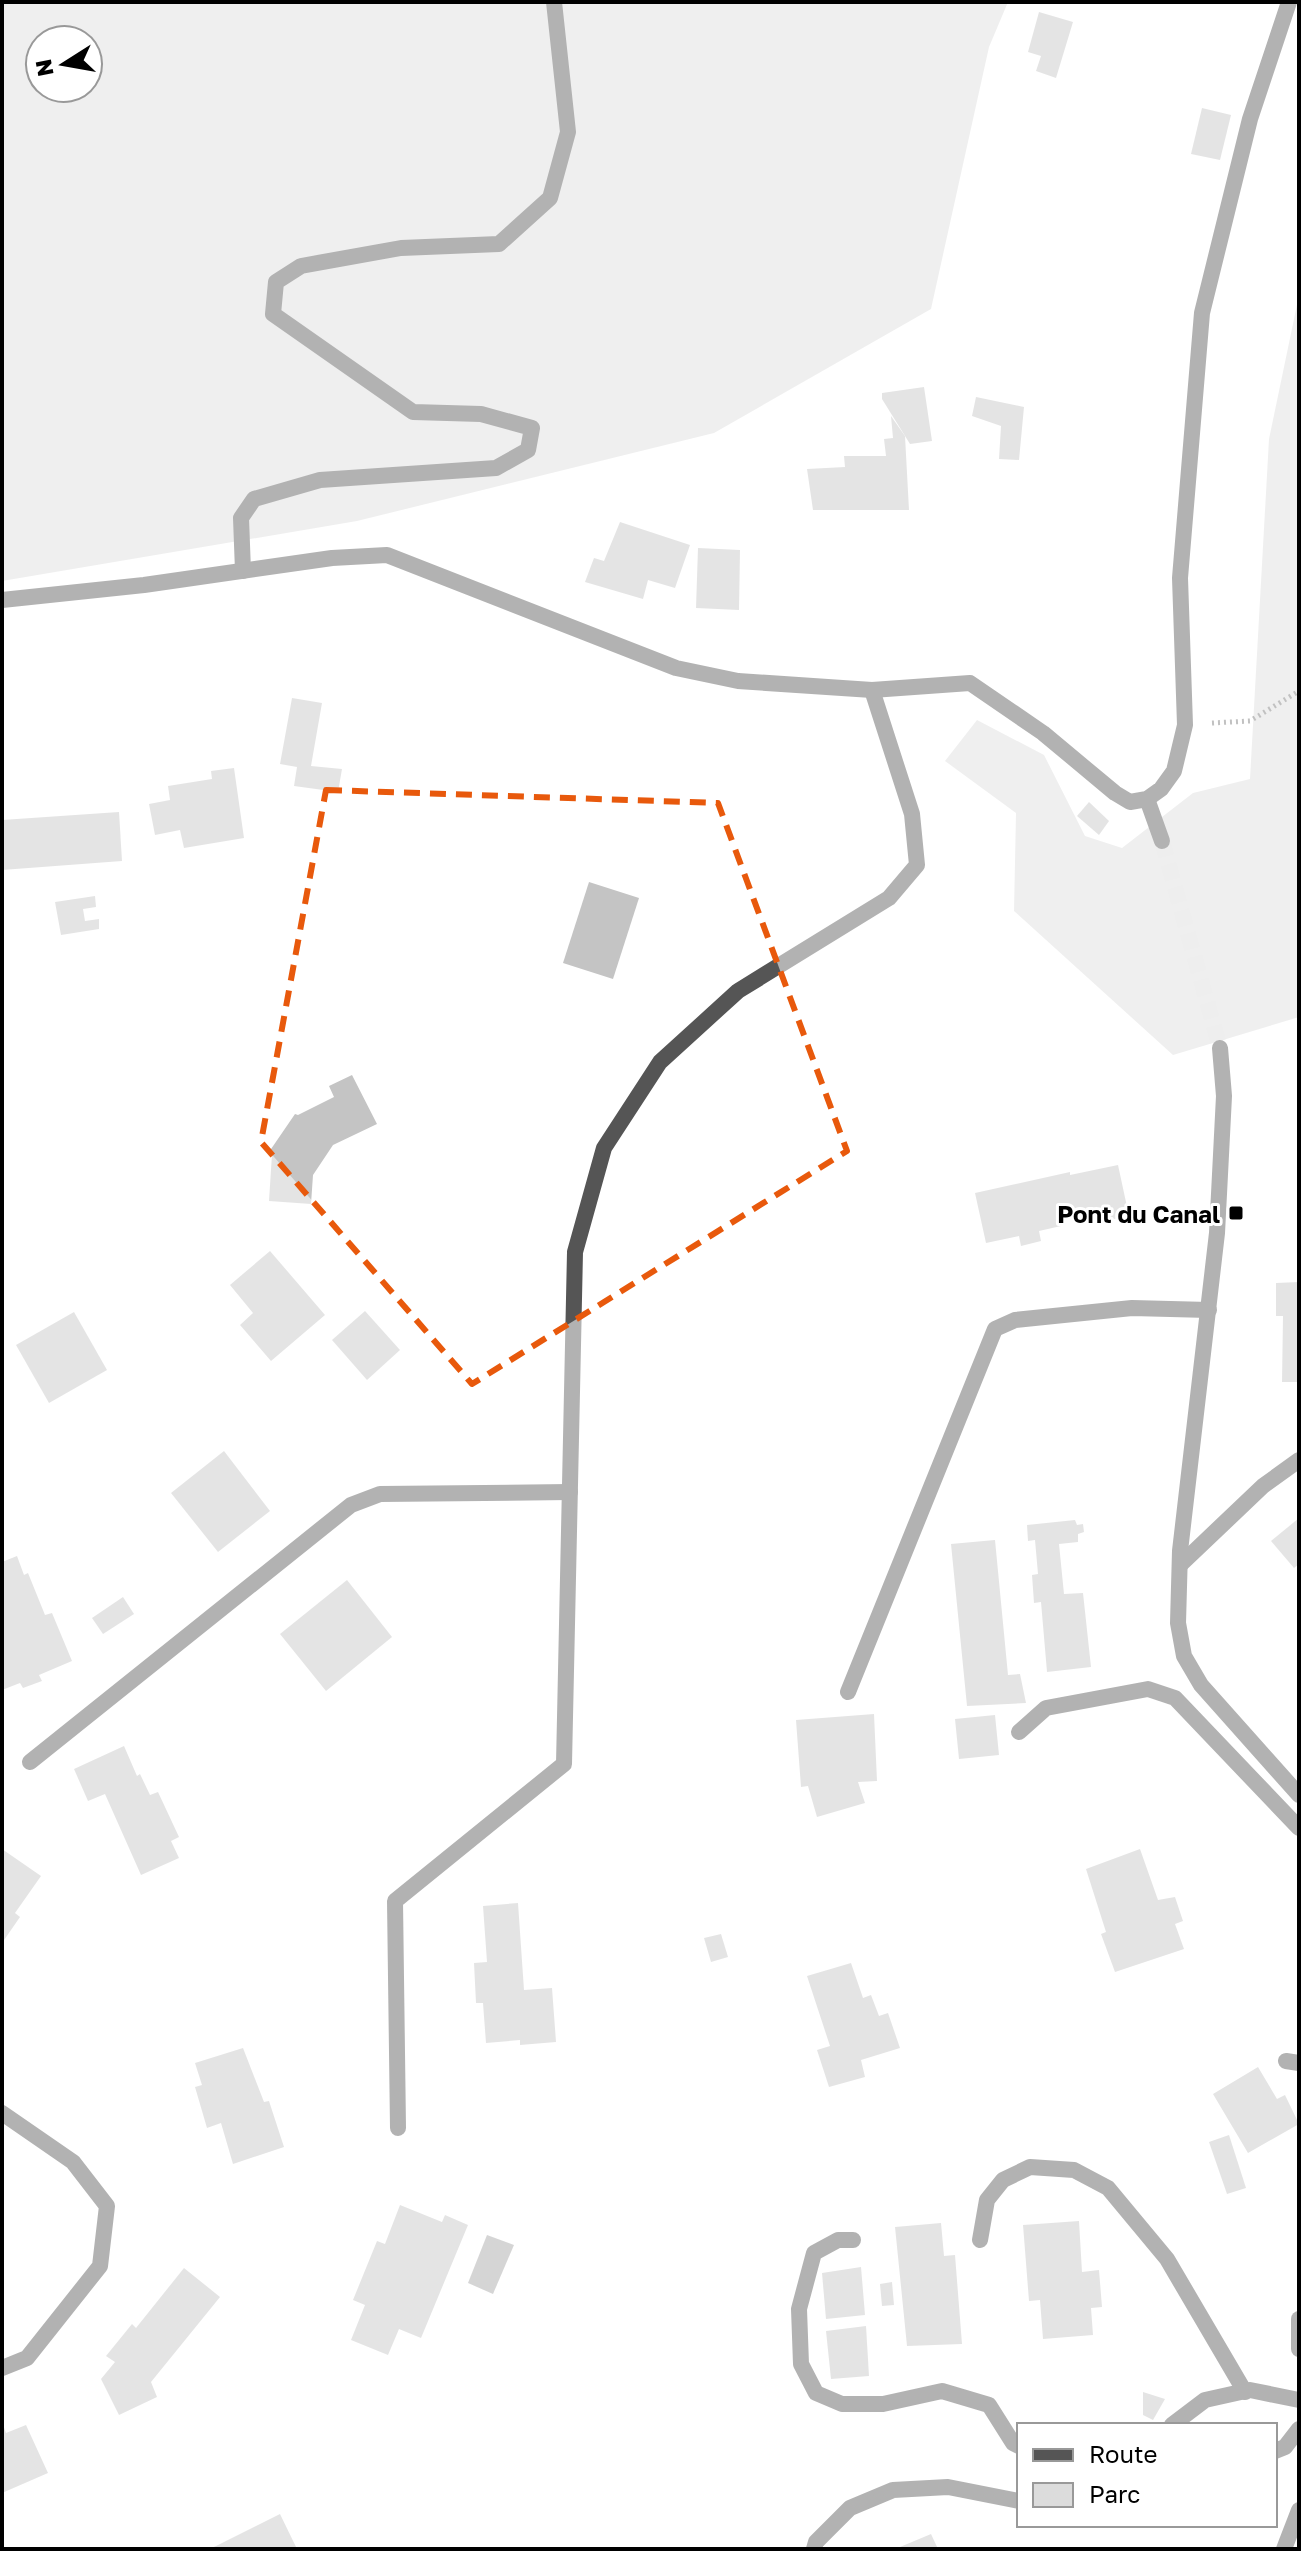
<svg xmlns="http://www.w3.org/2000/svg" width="1301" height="2551" viewBox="0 0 1301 2551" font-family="'Golos Text',sans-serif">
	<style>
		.green { fill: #dcdcdc; fill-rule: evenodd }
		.water { fill: #a3a3a3 }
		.building { fill: #c4c4c4 }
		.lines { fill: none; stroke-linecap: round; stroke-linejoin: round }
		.minor-tunnel { stroke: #d9d9d9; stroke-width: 16; stroke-dasharray: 16 8; stroke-linecap: butt }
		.path { stroke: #777; stroke-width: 5; stroke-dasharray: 2 4; stroke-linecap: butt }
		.service { stroke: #555; stroke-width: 16 }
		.minor { stroke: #555; stroke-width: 16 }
		.marked { fill: none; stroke: #e8590c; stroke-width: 6; stroke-dasharray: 16 10; stroke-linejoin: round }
		.poi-dot { fill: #000; stroke: #fff; stroke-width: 3 }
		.labels { text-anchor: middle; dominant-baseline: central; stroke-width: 6; stroke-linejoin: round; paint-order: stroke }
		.poi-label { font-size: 24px; font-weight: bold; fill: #000; stroke: #fff; text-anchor: end }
	</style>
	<rect width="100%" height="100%" fill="#fff"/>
	<g class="green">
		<path d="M 2,2 L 1008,2 L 989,47 L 931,309 L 714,433 L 357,521 L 2,581 ZM 40,40 L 88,40 L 88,88 L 40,88 Z"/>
		<polygon points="1299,295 1299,1017 1173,1055 1014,911 1016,813 945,761 977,720 1044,755 1085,836 1122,848 1193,793 1250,779 1269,439"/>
	</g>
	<polygon class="water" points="487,2235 514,2245 493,2294 468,2283"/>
	<g class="building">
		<polygon points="1039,12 1073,22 1056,78 1036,71 1041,56 1028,52"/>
		<polygon points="1202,108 1231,115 1220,160 1191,154"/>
		<polygon points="924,387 932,441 910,444 882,399 882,393"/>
		<polygon points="976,397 1024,407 1019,460 999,459 1001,426 972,416"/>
		<polygon points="891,416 905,436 909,510 813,510 807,469 845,467 844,456 886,456 884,439 893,438"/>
		<polygon points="620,522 690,545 675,588 648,580 643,599 585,582 594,558 604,561"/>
		<polygon points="698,548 740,550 739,610 696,608"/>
		<polygon points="292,698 322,703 311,766 342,769 338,792 294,786 297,767 280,764"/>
		<polygon points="234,768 244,838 184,848 180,830 155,835 149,804 170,800 168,786 212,779 211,771"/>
		<polygon points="1089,802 1109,821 1099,835 1077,816"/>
		<polygon points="119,812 122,861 2,870 2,820"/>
		<polygon points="589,882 639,898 613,979 563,963"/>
		<polygon points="95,896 96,907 83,909 85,921 99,919 99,929 61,935 55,902"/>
		<polygon points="352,1075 377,1124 333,1145 313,1175 311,1204 269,1201 272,1154 269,1152 295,1114 298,1115 334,1097 329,1086"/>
		<polygon points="1118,1165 1129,1216 1099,1222 1096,1213 1079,1217 1079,1215 1059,1219 1061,1226 1039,1231 1041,1241 1021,1246 1019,1236 986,1243 975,1193 1070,1172 1070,1175"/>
		<polygon points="270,1251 325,1315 271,1361 240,1325 253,1313 230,1285"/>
		<polygon points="1299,1282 1299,1382 1282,1382 1283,1316 1276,1316 1276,1283"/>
		<polygon points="365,1311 400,1350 367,1380 332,1340"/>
		<polygon points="74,1312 107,1370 49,1403 16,1345"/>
		<polygon points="224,1451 270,1511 218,1552 171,1493"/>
		<polygon points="1299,1518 1299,1564 1294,1568 1271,1541"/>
		<polygon points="1075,1520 1077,1525 1083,1524 1084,1532 1078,1534 1078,1542 1059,1544 1064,1594 1083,1593 1091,1667 1047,1672 1041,1602 1034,1603 1032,1575 1038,1574 1035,1540 1028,1541 1027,1525"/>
		<polygon points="995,1540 1008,1675 1020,1674 1026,1703 967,1706 951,1544"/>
		<polygon points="17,1556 24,1575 28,1573 45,1615 52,1613 72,1661 39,1675 42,1681 23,1688 20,1683 2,1690 2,1562"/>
		<polygon points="347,1580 392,1637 326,1691 280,1634"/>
		<polygon points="123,1597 134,1614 103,1634 92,1618"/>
		<polygon points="874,1714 877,1781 858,1782 865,1803 817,1817 808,1786 801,1787 796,1720"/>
		<polygon points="995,1715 999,1755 959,1759 955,1719"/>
		<polygon points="124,1746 137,1776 140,1774 150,1795 158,1792 179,1837 171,1841 179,1858 141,1875 105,1794 88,1801 74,1769"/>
		<polygon points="2,1849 41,1876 15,1913 20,1917 2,1943"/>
		<polygon points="1140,1849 1158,1900 1175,1897 1183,1921 1175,1924 1184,1949 1115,1972 1101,1934 1106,1932 1086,1869"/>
		<polygon points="518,1903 524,1990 552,1988 556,2042 520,2045 520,2040 486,2043 483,2003 476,2003 474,1963 487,1962 483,1906"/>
		<polygon points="721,1934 728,1957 711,1962 704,1938"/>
		<polygon points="851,1963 863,1998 871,1995 879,2016 888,2013 900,2048 861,2060 865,2077 829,2087 817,2050 830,2046 807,1976"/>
		<polygon points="243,2048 264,2102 269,2101 284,2147 233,2164 221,2123 207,2128 195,2087 202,2085 195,2063"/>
		<polygon points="1258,2067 1277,2099 1285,2095 1299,2124 1248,2153 1213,2094"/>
		<polygon points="1229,2135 1246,2188 1227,2194 1209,2142"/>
		<polygon points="400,2205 442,2222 445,2215 468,2225 421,2338 399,2329 388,2355 351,2340 365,2305 353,2300 377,2241 385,2244"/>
		<polygon points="1079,2221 1082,2272 1099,2270 1102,2307 1091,2308 1093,2335 1043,2339 1040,2300 1029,2301 1023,2225"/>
		<polygon points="941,2223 944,2256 955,2255 962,2344 907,2346 895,2227"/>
		<polygon points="861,2267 865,2315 826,2319 822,2273"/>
		<polygon points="184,2268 220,2297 151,2382 157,2397 119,2415 101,2379 115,2362 106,2356 132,2324 136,2328"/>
		<polygon points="892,2282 894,2305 882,2306 880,2284"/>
		<polygon points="866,2326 869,2376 831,2379 826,2331"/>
		<polygon points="1143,2392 1165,2399 1153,2420 1143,2415"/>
		<polygon points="2,2422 6,2433 26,2425 48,2473 2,2493"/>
		<polygon points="280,2514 297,2549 209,2549 216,2546"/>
		<polygon points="931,2534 938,2549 901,2549 900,2547"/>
	</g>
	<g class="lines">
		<polyline class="minor-tunnel" points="1162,841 1220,1048"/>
		<polyline class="path" points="1212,723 1250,721 1299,691"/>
		<g class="service">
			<polyline points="243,571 241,518 254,499 320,480 496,468 528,450 532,428 481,414 413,412 273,314 276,282 301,266 401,248 499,244 550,198 568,132 554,2"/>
			<polyline points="1180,1565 1263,1486 1299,1460"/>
			<polyline points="848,1692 995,1329 1015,1320 1132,1308 1209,1310"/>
			<polyline points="1019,1732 1046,1708 1148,1689 1175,1698 1299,1828"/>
			<polyline points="1286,2061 1299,2063"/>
			<polyline points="853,2240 838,2240 814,2253 799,2309 801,2364 816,2393 842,2404 883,2404 942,2391 989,2405 1013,2443 1019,2446"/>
			<polyline points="980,2240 987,2200 1003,2180 1030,2167 1074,2170 1108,2188 1167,2259 1245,2392"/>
			<polyline points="1299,2319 1299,2349"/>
			<polyline points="1172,2425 1205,2400 1250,2390 1299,2400"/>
			<polyline points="1275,2451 1285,2447 1299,2429"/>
			<polyline points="814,2549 816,2542 850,2508 893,2490 948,2487 1019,2501"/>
			<polyline points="1284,2549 1299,2510"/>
		</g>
		<g class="minor">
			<polyline points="2,600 144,585 332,558 387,555 676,668 738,681 872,690 970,683 1043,733 1115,793 1130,802 1147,799 1161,789 1174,771 1185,725 1180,578 1202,313 1250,119 1289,2"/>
			<polyline points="1147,799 1162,841"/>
			<polyline points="1220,1048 1224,1096 1217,1233 1180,1551 1178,1623 1184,1656 1201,1685 1299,1795"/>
			<polyline points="30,1762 351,1505 380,1494 570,1492"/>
			<polyline points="2,2113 73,2162 107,2206 100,2266 27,2358 2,2368"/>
			<polyline points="398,2128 395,1901 564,1764 575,1252 604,1148 660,1062 738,991 889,898 917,865 912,814 872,690"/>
		</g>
	</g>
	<path d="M0 0H1301V2551H0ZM 326,790 L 718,803 L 847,1151 L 472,1384 L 261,1142 Z" fill="#fff" fill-opacity=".55" fill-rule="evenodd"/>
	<path class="marked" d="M 326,790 L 718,803 L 847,1151 L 472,1384 L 261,1142 Z"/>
	<rect class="poi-dot" x="1228" y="1205" width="16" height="16" rx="4"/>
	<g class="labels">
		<g class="poi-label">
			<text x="1220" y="1213">Pont du Canal</text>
		</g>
	</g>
	<rect width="1301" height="2551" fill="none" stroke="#000000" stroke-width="8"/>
	<rect x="1017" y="2423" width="260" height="104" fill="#ffffff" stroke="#999999" stroke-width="2"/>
	<rect x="1033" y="2449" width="40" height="12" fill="#555555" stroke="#999999" stroke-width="2"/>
	<text x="1089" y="2463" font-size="24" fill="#000000">Route</text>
	<rect x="1033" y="2483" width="40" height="24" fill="#dcdcdc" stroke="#999999" stroke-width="2"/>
	<text x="1089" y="2503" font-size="24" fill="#000000">Parc</text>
	<g transform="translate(64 64) rotate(259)"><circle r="38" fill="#ffffff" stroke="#999999" stroke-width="2"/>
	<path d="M0-6L14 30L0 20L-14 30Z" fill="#000000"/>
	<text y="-12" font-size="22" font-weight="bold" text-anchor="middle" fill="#000000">N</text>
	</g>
</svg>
